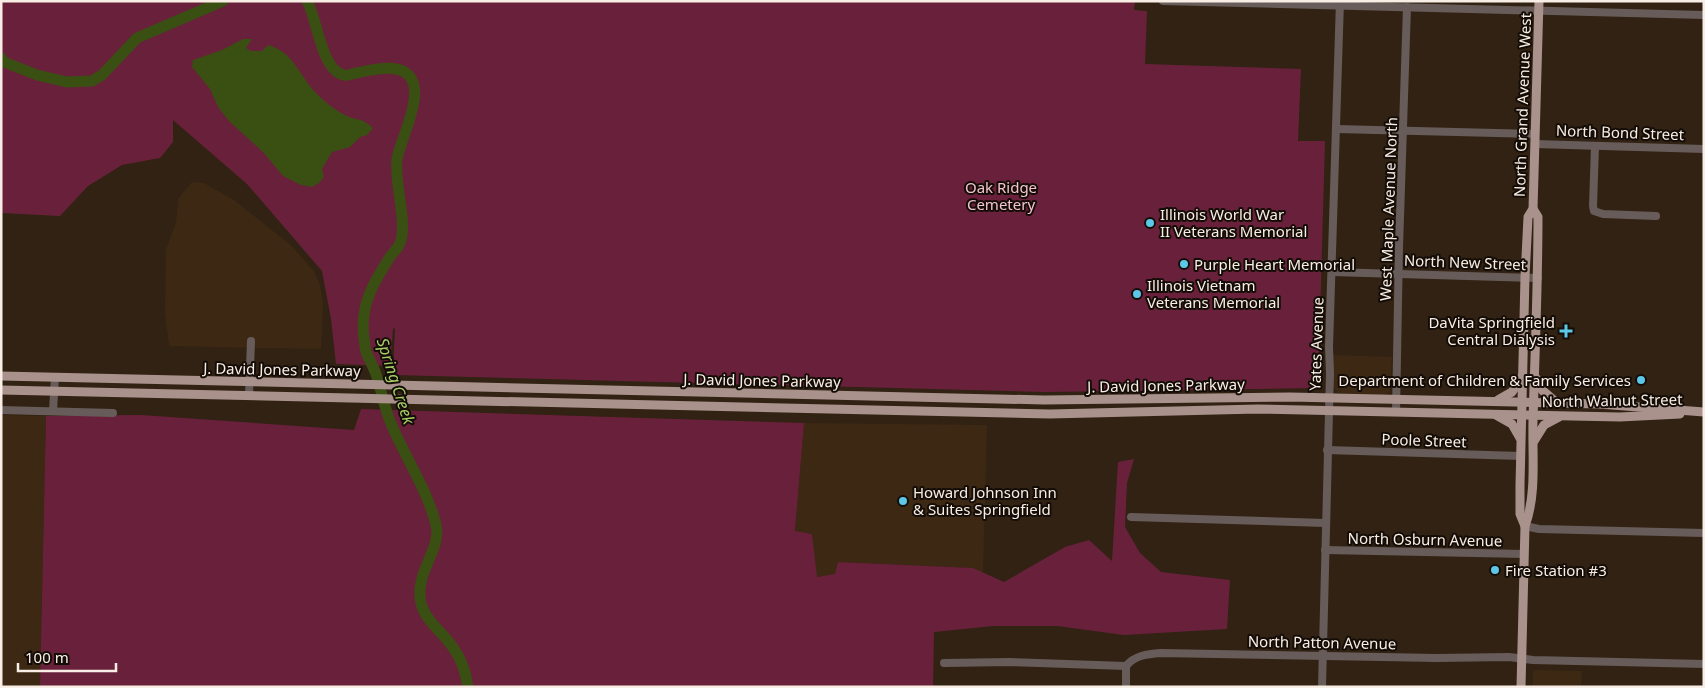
<svg xmlns="http://www.w3.org/2000/svg" width="1705" height="688" viewBox="0 0 1705 688" font-family="'Noto Sans',sans-serif">
	<style>
		.built { fill: #3d2814 }
		.green { fill: #69213b }
		.water { fill: #3a4f12 }
		.lines { fill: none; stroke-linecap: round; stroke-linejoin: round }
		.river { stroke: #3a4f12; stroke-width: 11 }
		.minor { stroke: #675c59; stroke-width: 8 }
		.major { stroke: #a9918c; stroke-width: 9 }
		.poi-dot { fill: #5cc7e7; stroke: #140d07; stroke-width: 2 }
		.labels { text-anchor: middle; dominant-baseline: central; stroke-width: 4; stroke-linejoin: round; paint-order: stroke }
		.street-label { font-size: 15px; fill: #f9eee5; stroke: #140d07 }
		.park-label { font-size: 15px; fill: #f2c2ce; stroke: #140d07 }
		.poi-label { font-size: 15px; fill: #f9eee5; stroke: #140d07; text-anchor: start }
		.water-label { font-size: 16px; font-style: italic; fill: #a6ce65; stroke: #140d07 }
	</style>
	<rect width="100%" height="100%" fill="#312213"/>
	<g class="built">
		<polygon points="192,182 204,183 234,200 292,246 314,271 320,285 323,303 321,349 169,346 165,313 166,249 176,223 178,199"/>
		<polygon points="1333,355 1392,357 1390,391 1386,395 1338,393 1333,387"/>
		<polygon points="1,415 46,416 40,687 1,687"/>
		<polygon points="804,423 987,425 983,573 973,568 838,562 835,575 816,577 812,534 795,531"/>
		<polygon points="1533,670 1582,671 1581,687 1533,687"/>
	</g>
	<g class="green">
		<polygon points="1,1 1135,1 1134,10 1147,11 1145,64 1301,69 1298,141 1325,141 1318,388 1045,392 393,375 395,328 393,329 390,366 336,364 331,319 322,271 247,184 173,120 173,142 160,158 122,165 88,186 60,216 1,213"/>
		<polygon points="361,409 804,423 795,531 812,534 817,577 835,574 838,562 973,568 1004,582 1065,547 1089,540 1112,561 1118,462 1134,459 1127,483 1125,527 1140,553 1161,572 1230,580 1227,629 1124,635 1057,626 993,626 934,632 933,687 40,687 46,416 141,415 354,430"/>
	</g>
	<path class="water" d="M 243,39 L 252,39 L 246,48 L 251,51 L 262,51 L 268,45 C 294,52 299,76 317,94 C 325,102 335,110 345,115 C 358,122 360,116 373,128 L 367,135 L 360,137 L 350,147 L 332,152 L 322,169 L 324,177 L 319,183 L 312,187 L 301,185 L 283,176 L 264,153 L 229,121 L 218,107 L 210,89 L 192,67 L 193,60 L 222,50 Z"/>
	<g class="lines">
		<g class="river">
			<path d="M 307,1 C 317,17 321,71 344,75 C 347,76 352,74 356,73 C 371,70 403,61 412,80 C 422,100 401,138 397,159 C 394,183 408,224 400,243 C 398,249 391,254 388,260 C 378,276 366,295 364,315 C 362,326 364,341 366,352 C 369,359 373,366 376,374 C 381,389 384,406 390,421 C 404,456 427,488 436,525 C 442,550 414,572 421,603 C 425,621 445,634 454,649 C 462,660 466,674 468,687"/>
			<polyline points="1,58 4,62 37,75 67,82 92,81 102,75 137,38 223,1"/>
		</g>
		<g class="minor">
			<polyline points="1163,1 1704,15"/>
			<polyline points="1336,129 1535,134"/>
			<polyline points="1535,144 1704,149"/>
			<polyline points="1595,146 1593,206 1594,211 1603,214 1656,216"/>
			<polyline points="1332,272 1538,278"/>
			<polyline points="249,395 251,341"/>
			<polyline points="1,410 113,413"/>
			<polyline points="53,411 55,377"/>
			<polyline points="1396,412 1399,247 1407,7"/>
			<polyline points="1327,450 1520,456"/>
			<polyline points="1131,517 1325,523"/>
			<polyline points="1525,526 1539,529 1704,533"/>
			<polyline points="1325,550 1524,554"/>
			<path d="M 944,663 L 1010,662 L 1126,666 C 1135,655 1148,654 1161,653 L 1437,658 L 1509,657 L 1533,660 L 1704,664"/>
			<polyline points="1126,687 1126,666"/>
			<polyline points="1322,687 1330,373 1329,347 1340,1"/>
		</g>
		<g class="major">
			<polyline points="1,376 1044,400 1290,397 1599,404 1704,412"/>
			<polyline points="1537,379 1542,390 1557,403"/>
			<polyline points="1,390 1050,414 1258,409 1620,417 1680,414"/>
			<polyline points="1498,400 1512,392 1522,377"/>
			<polyline points="1496,415 1512,424 1520,438"/>
			<polyline points="1534,441 1544,425 1559,417"/>
			<polyline points="1525,526 1520,514 1520,485 1525,277 1528,217 1533,209 1539,1"/>
			<path d="M 1521,687 L 1525,526 C 1537,494 1532,455 1533,420 C 1535,352 1538,285 1538,217 L 1533,209"/>
		</g>
	</g>
	<g class="poi-dot">
		<circle cx="1150" cy="223" r="5"/>
		<circle cx="1184" cy="264" r="5"/>
		<circle cx="1137" cy="294" r="5"/>
		<path d="M1563.5 323.5h5v5h5v5h-5v5h-5v-5h-5v-5h5z"/>
		<circle cx="1641" cy="380" r="5"/>
		<circle cx="903" cy="501" r="5"/>
		<circle cx="1495" cy="570" r="5"/>
	</g>
	<g class="labels">
		<g class="street-label">
			<text transform="translate(1522 105) rotate(-88)">North Grand Avenue West</text>
			<text transform="translate(1620 132) rotate(2)">North Bond Street</text>
			<text transform="translate(1388 209) rotate(-88)">West Maple Avenue North</text>
			<text transform="translate(1465 262) rotate(2)">North New Street</text>
			<text transform="translate(1316 344) rotate(-88)">Yates Avenue</text>
			<text transform="translate(282 369) rotate(1)">J. David Jones Parkway</text>
			<text transform="translate(762 380) rotate(1)">J. David Jones Parkway</text>
			<text transform="translate(1166 385) rotate(-1)">J. David Jones Parkway</text>
			<text transform="translate(1612 400) rotate(-1)">North Walnut Street</text>
			<text transform="translate(1424 440) rotate(2)">Poole Street</text>
			<text transform="translate(1425 539) rotate(1)">North Osburn Avenue</text>
			<text transform="translate(1322 642) rotate(1)">North Patton Avenue</text>
		</g>
		<g class="park-label">
			<text x="1001" y="187">Oak Ridge<tspan x="1001" dy="17">Cemetery</tspan></text>
		</g>
		<g class="poi-label">
			<text x="1160" y="214">Illinois World War<tspan x="1160" dy="17">II Veterans Memorial</tspan></text>
			<text x="1194" y="264">Purple Heart Memorial</text>
			<text x="1147" y="285">Illinois Vietnam<tspan x="1147" dy="17">Veterans Memorial</tspan></text>
			<text x="1555" y="322" text-anchor="end">DaVita Springfield<tspan x="1555" dy="17">Central Dialysis</tspan></text>
			<text x="1631" y="380" text-anchor="end">Department of Children &amp; Family Services</text>
			<text x="913" y="492">Howard Johnson Inn<tspan x="913" dy="17">&amp; Suites Springfield</tspan></text>
			<text x="1505" y="570">Fire Station #3</text>
		</g>
		<g class="water-label">
			<text transform="translate(396 381) rotate(72)">Spring Creek</text>
		</g>
	</g>
	<rect width="1705" height="688" fill="none" stroke="#f9eee5" stroke-width="5"/>
	<path d="M18 663v8h98v-8" fill="none" stroke="#f9eee5" stroke-width="2.5"/>
	<text x="25" y="663" font-size="15" fill="#f9eee5" stroke="#140d07" stroke-width="4" paint-order="stroke">100 m</text>
</svg>
